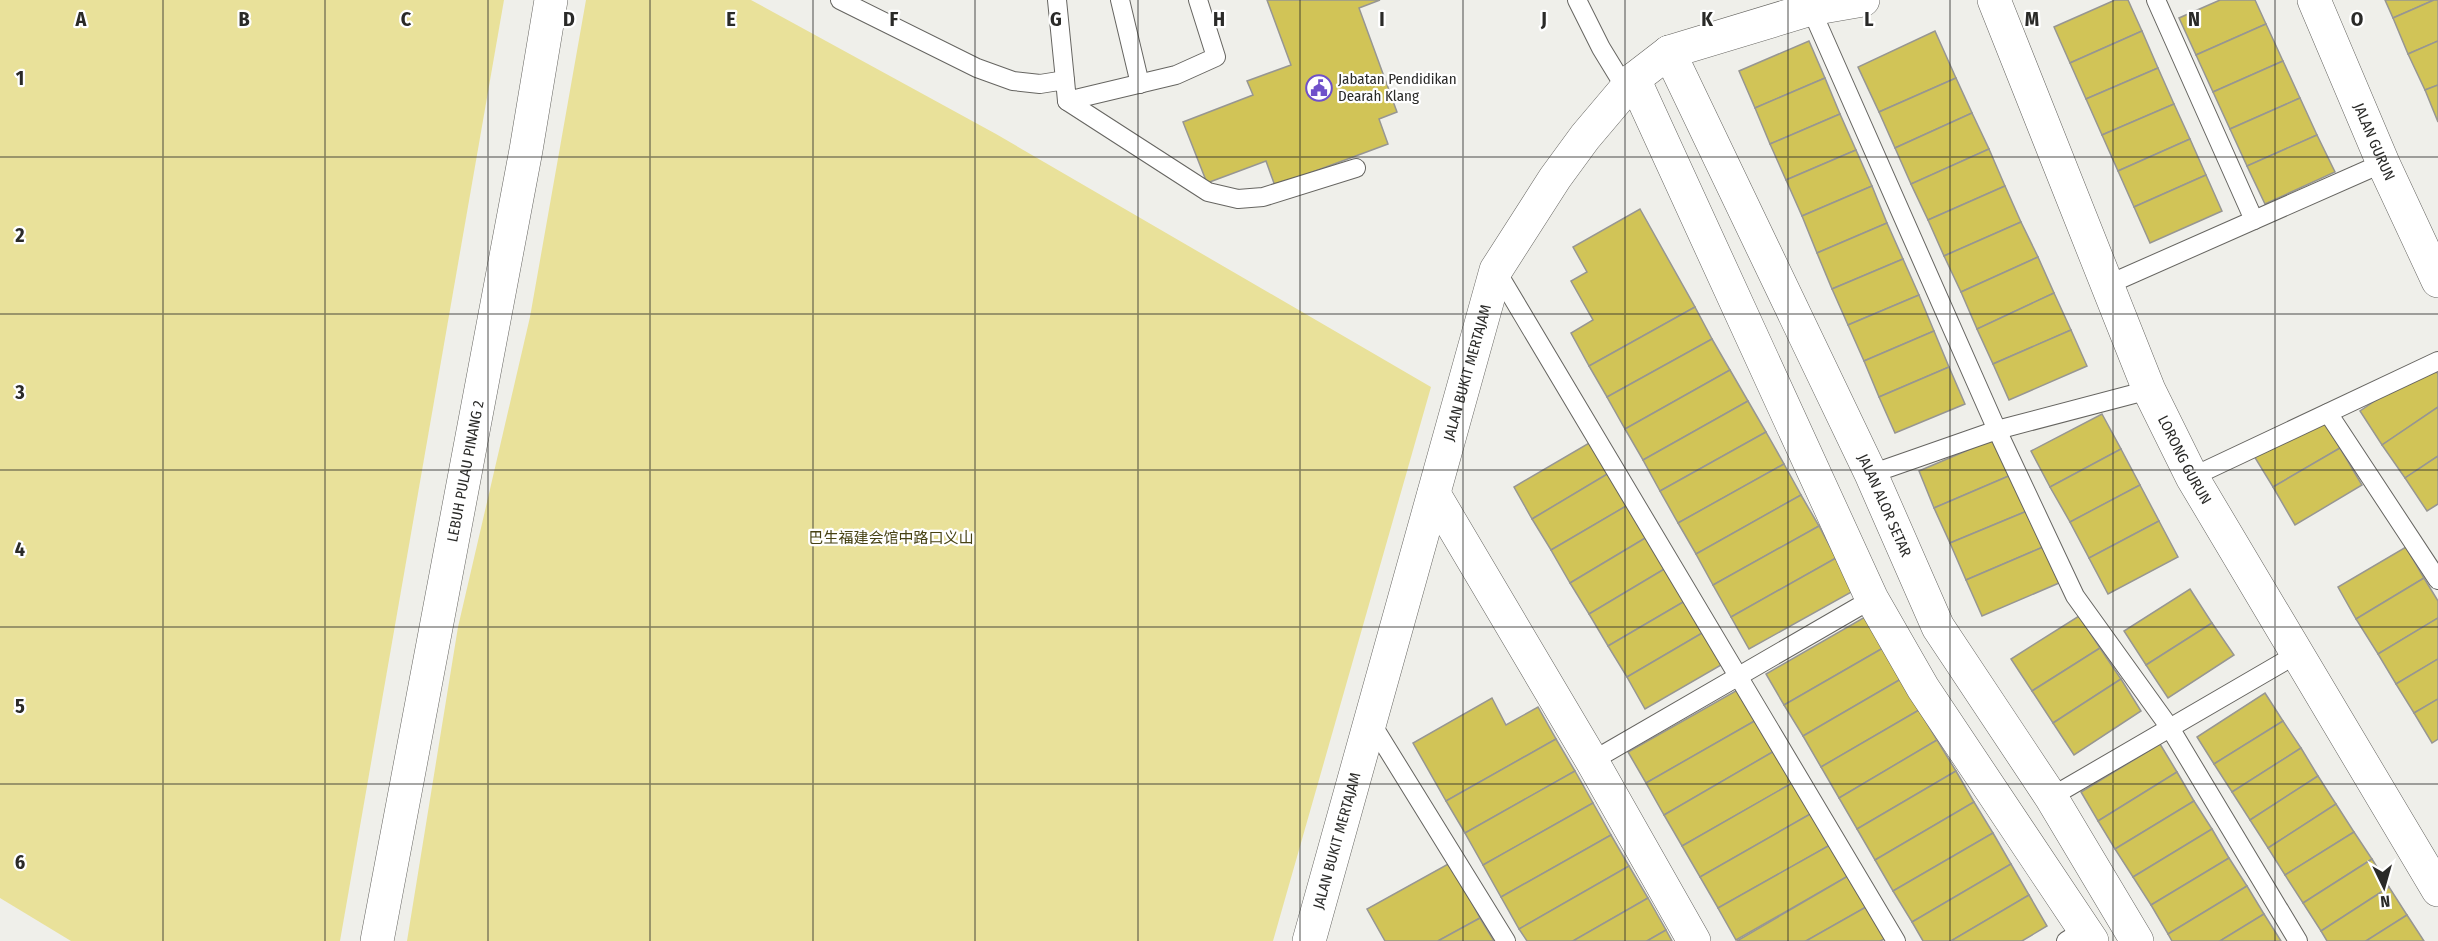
<svg xmlns="http://www.w3.org/2000/svg" width="2438" height="941" viewBox="0 0 2438 941" font-family="'Fira Sans Condensed','Noto Sans SC',sans-serif">
	<style>
		.green { fill: #e9e19a }
		.building { fill: #d1c457; stroke: #979692; stroke-width: 1.5 }
		.lines { fill: none; stroke-linecap: round; stroke-linejoin: round }
		.service-casing { stroke: #666561; stroke-width: 20 }
		.minor-casing { stroke: #666561; stroke-width: 34 }
		.service { stroke: #fff; stroke-width: 18 }
		.minor { stroke: #fff; stroke-width: 33 }
		.grid { fill: none; stroke: #2a2a28; stroke-width: 1.5; stroke-opacity: 0.55 }
		.labels { text-anchor: middle; dominant-baseline: central; stroke-width: 4.5; stroke-linejoin: round; paint-order: stroke }
		.poi-label { font-size: 15px; fill: #2a2a28; stroke: #fff; text-anchor: start }
		.street-label { font-size: 15px; fill: #2a2a28; stroke: #fff }
		.park-label { font-size: 15px; fill: #474214; stroke: #fff }
		.grid-label { font-size: 20px; text-anchor: middle; font-weight: bold; fill: #2a2a28; stroke: #fff; stroke-width: 4.5; stroke-linejoin: round; paint-order: stroke }
	</style>
	<rect width="100%" height="100%" fill="#efefea"/>
	<g class="green">
		<polygon points="0,0 504,0 340,941 71,941 0,898"/>
		<polygon points="586,0 751,0 996,134 1431,387 1273,941 407,941 458,627 530,317"/>
	</g>
	<g class="building">
		<polygon points="1267,0 1380,0 1359,8 1397,112 1379,119 1388,144 1275,186 1266,161 1207,183 1183,122 1253,95 1247,81 1291,65"/>
		<polygon points="2115,0 2128,0 2142,31 2070,63 2054,27"/>
		<polygon points="2220,0 2255,0 2266,24 2196,55 2179,18"/>
		<polygon points="2385,0 2434,0 2393,18"/>
		<polygon points="2434,0 2438,0 2438,41 2408,54 2393,18"/>
		<polygon points="2266,24 2283,61 2213,92 2196,55"/>
		<polygon points="1935,31 1956,78 1879,112 1858,67"/>
		<polygon points="2142,31 2158,68 2086,99 2070,63"/>
		<polygon points="1809,41 1825,78 1755,108 1739,71"/>
		<polygon points="2438,41 2438,85 2425,90 2408,54"/>
		<polygon points="2283,61 2300,98 2230,129 2213,92"/>
		<polygon points="2158,68 2174,104 2102,135 2086,99"/>
		<polygon points="1825,78 1840,114 1770,144 1755,108"/>
		<polygon points="1956,78 1972,113 1895,148 1879,112"/>
		<polygon points="2438,85 2438,122 2425,90"/>
		<polygon points="2300,98 2317,135 2247,166 2230,129"/>
		<polygon points="2174,104 2190,139 2118,171 2102,135"/>
		<polygon points="1972,113 1989,149 1911,184 1895,148"/>
		<polygon points="1840,114 1856,150 1786,180 1770,144"/>
		<polygon points="2317,135 2335,172 2265,204 2247,166"/>
		<polygon points="2190,139 2206,175 2134,207 2118,171"/>
		<polygon points="1989,149 2005,186 1928,220 1911,184"/>
		<polygon points="1856,150 1872,186 1802,216 1786,180"/>
		<polygon points="2206,175 2222,211 2150,243 2134,207"/>
		<polygon points="1872,186 1887,223 1817,253 1802,216"/>
		<polygon points="2005,186 2021,222 1944,256 1928,220"/>
		<polygon points="1640,209 1695,307 1589,366 1571,333 1593,320 1571,281 1587,272 1573,247"/>
		<polygon points="2021,222 2038,257 1961,292 1944,256"/>
		<polygon points="1887,223 1903,259 1832,289 1817,253"/>
		<polygon points="2038,257 2054,293 1977,329 1961,292"/>
		<polygon points="1903,259 1919,295 1848,325 1832,289"/>
		<polygon points="2054,293 2071,330 1993,364 1977,329"/>
		<polygon points="1919,295 1934,331 1864,361 1848,325"/>
		<polygon points="1695,307 1712,339 1607,397 1589,366"/>
		<polygon points="2071,330 2087,366 2009,400 1993,364"/>
		<polygon points="1934,331 1949,367 1879,397 1864,361"/>
		<polygon points="1712,339 1730,370 1625,429 1607,397"/>
		<polygon points="2431,363 2438,374 2438,407 2382,445 2360,411"/>
		<polygon points="1949,367 1965,404 1895,433 1879,397"/>
		<polygon points="1730,370 1748,401 1643,460 1625,429"/>
		<polygon points="1748,401 1766,432 1660,491 1643,460"/>
		<polygon points="2438,407 2438,456 2405,478 2382,445"/>
		<polygon points="2102,414 2121,449 2050,487 2031,451"/>
		<polygon points="2322,417 2340,448 2273,487 2254,456"/>
		<polygon points="1766,432 1784,464 1678,523 1660,491"/>
		<polygon points="1996,438 2011,475 1934,508 1919,471"/>
		<polygon points="1596,439 1614,470 1532,519 1514,487"/>
		<polygon points="2340,448 2362,485 2295,525 2273,487"/>
		<polygon points="2121,449 2140,485 2070,522 2050,487"/>
		<polygon points="2438,456 2438,504 2427,511 2405,478"/>
		<polygon points="1784,464 1801,495 1696,554 1678,523"/>
		<polygon points="1614,470 1633,502 1551,550 1532,519"/>
		<polygon points="2011,475 2027,511 1950,543 1934,508"/>
		<polygon points="2140,485 2159,521 2089,558 2070,522"/>
		<polygon points="1801,495 1819,526 1713,585 1696,554"/>
		<polygon points="1633,502 1652,534 1570,583 1551,550"/>
		<polygon points="2027,511 2043,547 1966,580 1950,543"/>
		<polygon points="2159,521 2178,557 2108,594 2089,558"/>
		<polygon points="1819,526 1836,558 1731,617 1713,585"/>
		<polygon points="1652,534 1671,565 1589,614 1570,583"/>
		<polygon points="2043,547 2059,583 1982,616 1966,580"/>
		<polygon points="2406,547 2424,578 2356,619 2338,587"/>
		<polygon points="1836,558 1855,590 1749,649 1731,617"/>
		<polygon points="1671,565 1690,598 1608,646 1589,614"/>
		<polygon points="2424,578 2438,601 2438,618 2378,654 2356,619"/>
		<polygon points="2190,589 2212,623 2146,665 2124,631"/>
		<polygon points="1690,598 1709,629 1627,677 1608,646"/>
		<polygon points="2079,616 2100,648 2032,691 2011,659"/>
		<polygon points="1865,617 1883,648 1784,705 1766,674"/>
		<polygon points="2438,618 2438,659 2396,684 2378,654"/>
		<polygon points="2212,623 2234,655 2168,698 2146,665"/>
		<polygon points="1709,629 1728,661 1645,709 1627,677"/>
		<polygon points="1883,648 1901,679 1803,736 1784,705"/>
		<polygon points="2100,648 2121,679 2053,723 2032,691"/>
		<polygon points="2438,659 2438,699 2414,713 2396,684"/>
		<polygon points="1901,679 1919,710 1821,767 1803,736"/>
		<polygon points="2121,679 2141,711 2074,755 2053,723"/>
		<polygon points="1741,688 1758,719 1646,783 1628,752"/>
		<polygon points="2265,693 2283,721 2214,764 2197,737"/>
		<polygon points="1492,698 1506,725 1538,707 1556,739 1446,801 1413,743"/>
		<polygon points="2438,699 2438,739 2432,743 2414,713"/>
		<polygon points="1919,710 1937,740 1839,798 1821,767"/>
		<polygon points="1758,719 1776,750 1664,815 1646,783"/>
		<polygon points="2283,721 2301,748 2232,792 2214,764"/>
		<polygon points="1556,739 1575,771 1465,833 1446,801"/>
		<polygon points="1937,740 1956,771 1857,829 1839,798"/>
		<polygon points="2160,744 2177,772 2098,821 2081,792"/>
		<polygon points="2301,748 2318,776 2250,820 2232,792"/>
		<polygon points="1776,750 1794,782 1682,846 1664,815"/>
		<polygon points="1575,771 1593,803 1483,865 1465,833"/>
		<polygon points="1956,771 1974,802 1875,860 1857,829"/>
		<polygon points="2177,772 2194,801 2115,849 2098,821"/>
		<polygon points="2318,776 2336,804 2268,848 2250,820"/>
		<polygon points="1794,782 1812,813 1700,877 1682,846"/>
		<polygon points="2194,801 2212,829 2133,877 2115,849"/>
		<polygon points="1974,802 1993,833 1893,891 1875,860"/>
		<polygon points="1593,803 1611,835 1501,897 1483,865"/>
		<polygon points="2336,804 2354,832 2285,875 2268,848"/>
		<polygon points="1812,813 1830,845 1718,908 1700,877"/>
		<polygon points="2212,829 2229,858 2151,905 2133,877"/>
		<polygon points="2354,832 2372,859 2303,903 2285,875"/>
		<polygon points="1993,833 2011,864 1912,922 1893,891"/>
		<polygon points="1611,835 1629,866 1519,929 1501,897"/>
		<polygon points="1830,845 1848,876 1736,940 1718,908"/>
		<polygon points="2229,858 2247,886 2168,934 2151,905"/>
		<polygon points="2372,859 2389,887 2321,931 2303,903"/>
		<polygon points="1450,863 1480,918 1438,941 1385,941 1367,909"/>
		<polygon points="2011,864 2029,895 1951,941 1923,941 1912,922"/>
		<polygon points="1629,866 1648,898 1573,941 1527,941 1519,929"/>
		<polygon points="1848,876 1866,907 1806,941 1737,941"/>
		<polygon points="2247,886 2264,914 2220,941 2172,941 2168,934"/>
		<polygon points="2389,887 2407,915 2366,941 2327,941 2321,931"/>
		<polygon points="2029,895 2047,926 2022,941 1951,941"/>
		<polygon points="1648,898 1666,930 1647,941 1573,941"/>
		<polygon points="1866,907 1885,939 1880,941 1806,941"/>
		<polygon points="2264,914 2281,941 2220,941"/>
		<polygon points="2407,915 2424,941 2366,941"/>
		<polygon points="1480,918 1494,941 1438,941"/>
		<polygon points="1666,930 1672,941 1647,941"/>
	</g>
	<g class="lines">
		<g class="service-casing">
			<g id="service">
				<polyline points="840,0 977,68 1013,81 1040,84 1065,80 1067,101 1176,75 1216,57 1198,0"/>
				<polyline points="1057,0 1065,80"/>
				<polyline points="1120,0 1140,84"/>
				<polyline points="1577,0 1601,48 1626,89"/>
				<polyline points="2156,0 2254,220"/>
				<polyline points="1811,9 1997,430 2075,596 2170,728 2298,941"/>
				<polyline points="1067,101 1208,192 1238,199 1263,197 1356,168"/>
				<polyline points="1496,270 1896,941"/>
				<polyline points="2107,285 2383,163"/>
				<polyline points="2328,413 2438,580"/>
				<polyline points="1871,474 1997,430 2149,390"/>
				<polyline points="2192,477 2438,361"/>
				<polyline points="1370,721 1506,941"/>
				<polyline points="1592,761 1872,599"/>
				<polyline points="2051,797 2297,654"/>
				<polyline points="2066,941 2085,929"/>
			</g>
		</g>
		<g class="minor-casing">
			<g id="minor">
				<path id="s1" d="M 1994,0 L 2149,390 L 2192,477 L 2438,890"/>
				<path id="s2" d="M 2314,0 L 2383,163 L 2438,281"/>
				<path id="s3" d="M 1669,52 L 1871,474 L 1938,627 L 2051,797 L 2137,941"/>
				<polyline points="1634,79 1872,599 1923,688 2092,941"/>
				<polyline points="1434,494 1592,761 1694,941"/>
				<path id="s4" d="M 377,941 L 526,150 L 551,0"/>
				<path id="s5" d="M 1309,941 L 1496,270 L 1555,178 L 1585,137 L 1634,79 L 1669,52 L 1811,9 L 1863,0"/>
			</g>
		</g>
		<use href="#service" class="service"/>
		<use href="#minor" class="minor"/>
	</g>
	<path class="grid" d="M 163,0 L 163,941M 325,0 L 325,941M 488,0 L 488,941M 650,0 L 650,941M 813,0 L 813,941M 975,0 L 975,941M 1138,0 L 1138,941M 1300,0 L 1300,941M 1463,0 L 1463,941M 1625,0 L 1625,941M 1788,0 L 1788,941M 1950,0 L 1950,941M 2113,0 L 2113,941M 2275,0 L 2275,941M 0,157 L 2438,157M 0,314 L 2438,314M 0,470 L 2438,470M 0,627 L 2438,627M 0,784 L 2438,784"/>
	<defs>
		<g id="civic-ring" transform="scale(1.35)"><circle r="9.5" fill="#fff" stroke="#6f50ca" stroke-width="1.5"/><path d="M-.6-6.5H3V-4.5H.6V-3L4-1V1h2V6H-6V1h2V-1L-.6-3ZM-1.2 2.5V6h2.4V2.5Z" fill="#6f50ca"/></g>
	</defs>
	<g fill-rule="evenodd">
		<use href="#civic-ring" x="1319" y="88"/>
	</g>
	<g class="labels">
		<g class="poi-label">
			<text x="1338" y="79">Jabatan Pendidikan<tspan x="1338" dy="17">Dearah Klang</tspan></text>
		</g>
		<g class="street-label">
			<text stroke="none"><textPath href="#s2" startOffset="154">JALAN GURUN</textPath></text>
			<text stroke="none"><textPath href="#s5" startOffset="590">JALAN BUKIT MERTAJAM</textPath></text>
			<text stroke="none"><textPath href="#s1" startOffset="498">LORONG GURUN</textPath></text>
			<text stroke="none"><textPath href="#s4" startOffset="478">LEBUH PULAU PINANG 2</textPath></text>
			<text stroke="none"><textPath href="#s3" startOffset="502">JALAN ALOR SETAR</textPath></text>
			<text stroke="none"><textPath href="#s5" startOffset="104">JALAN BUKIT MERTAJAM</textPath></text>
		</g>
		<g class="park-label">
			<text x="891" y="538">巴生福建会馆中路口义山</text>
		</g>
	</g>
	<g class="grid-label">
		<text x="81" y="26">A</text>
		<text x="244" y="26">B</text>
		<text x="406" y="26">C</text>
		<text x="569" y="26">D</text>
		<text x="731" y="26">E</text>
		<text x="894" y="26">F</text>
		<text x="1056" y="26">G</text>
		<text x="1219" y="26">H</text>
		<text x="1382" y="26">I</text>
		<text x="1544" y="26">J</text>
		<text x="1707" y="26">K</text>
		<text x="1869" y="26">L</text>
		<text x="2032" y="26">M</text>
		<text x="2194" y="26">N</text>
		<text x="2357" y="26">O</text>
		<text x="20" y="85">1</text>
		<text x="20" y="242">2</text>
		<text x="20" y="399">3</text>
		<text x="20" y="556">4</text>
		<text x="20" y="713">5</text>
		<text x="20" y="869">6</text>
	</g>
	<g transform="translate(2384 887) rotate(175)" stroke="#ffffff" stroke-width="4.5" paint-order="stroke">
	<path d="M0-4.5L10 22L0 15L-10 22Z" fill="#2a2a28"/>
	<text y="-9" font-size="16" font-weight="bold" text-anchor="middle" fill="#2a2a28">N</text>
	</g>
</svg>
